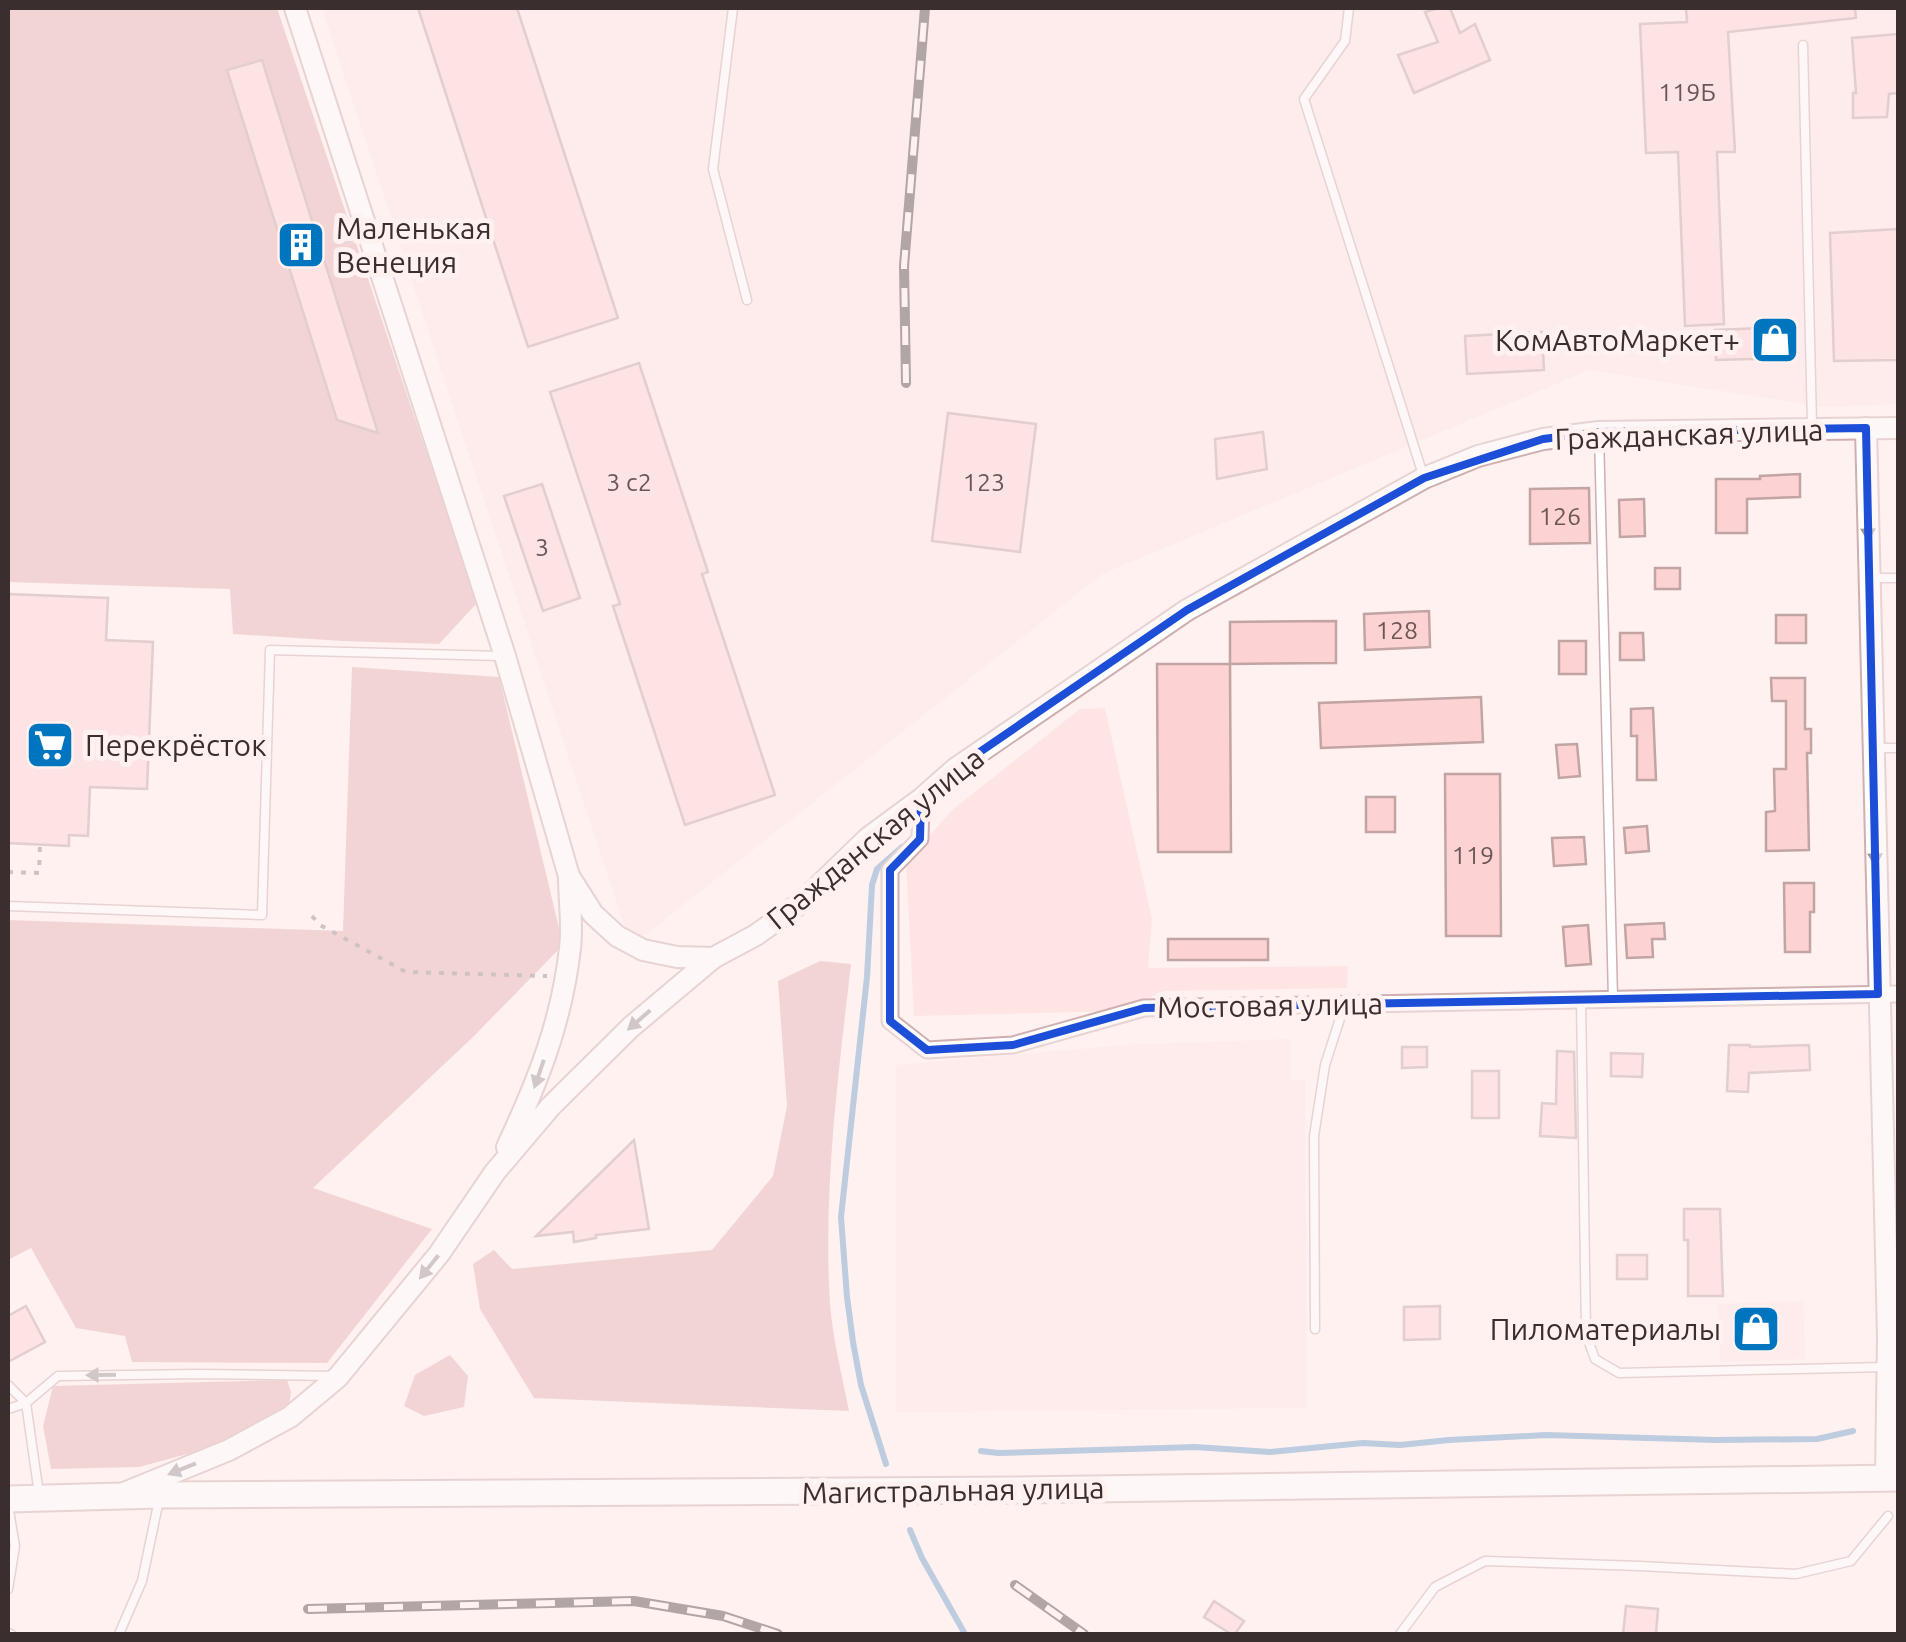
<svg xmlns="http://www.w3.org/2000/svg" width="1906" height="1642" viewBox="0 0 1906 1642" font-family="Ubuntu,sans-serif">
	<style>
		.built { fill: #fee5e4 }
		.green { fill: #e7b2b2 }
		.lines { fill: none; stroke-linecap: round; stroke-linejoin: round }
		.stream { stroke: #709fca; stroke-width: 6 }
		.building { fill: #fdd2d2; stroke: #c2a4a3; stroke-width: 2.5 }
		.service-casing { stroke: #cfafaf; stroke-width: 11 }
		.minor-casing { stroke: #cfafaf; stroke-width: 19 }
		.tertiary-casing { stroke: #cfafaf; stroke-width: 24 }
		.primary-casing { stroke: #cfafaf; stroke-width: 29 }
		.path { stroke: #988c8b; stroke-width: 4; stroke-dasharray: 5 8; stroke-linecap: butt }
		.service { stroke: #fff; stroke-width: 8 }
		.minor { stroke: #fff; stroke-width: 15 }
		.tertiary { stroke: #fff; stroke-width: 20 }
		.primary { stroke: #fff; stroke-width: 25 }
		.rail-casing { stroke: #554949; stroke-width: 10 }
		.rail { stroke: #fef1f0; stroke-width: 6; stroke-dasharray: 19; stroke-linecap: butt }
		.oneway { fill: #9c9696 }
		.marked { fill: none; stroke: #1d4ed8; stroke-width: 8; stroke-linejoin: round }
		.labels { text-anchor: middle; dominant-baseline: central; stroke-width: 10; stroke-linejoin: round; paint-order: stroke }
		.number-label { font-size: 25px; fill: #6b5757 }
		.poi-label { font-size: 30px; fill: #3a2e2e; stroke: #fef1f0; text-anchor: start }
		.street-label { font-size: 30px; fill: #3a2e2e; stroke: #fef1f0 }
	</style>
	<rect width="100%" height="100%" fill="#fef1f0"/>
	<g class="built">
		<polygon points="322,8 1898,8 1898,404 1822,407 1589,370 1102,574 631,946"/>
		<polygon points="1105,708 1152,919 1148,968 1348,966 1347,988 1165,991 1118,1011 914,1016 906,862 952,810 1080,709"/>
		<polygon points="1291,1039 1291,1080 1305,1080 1307,1408 896,1412 896,1065 1126,1045"/>
		<polygon points="1803,1301 1805,1359 1720,1362 1718,1304"/>
	</g>
	<g class="green">
		<polygon points="8,8 277,8 477,603 439,644 342,641 233,634 230,589 8,582"/>
		<polygon points="352,667 499,677 563,945 473,1037 313,1188 432,1229 327,1363 132,1362 125,1336 76,1328 31,1248 8,1260 8,920 343,931"/>
		<path d="M 820,961 L 851,964 C 838,1077 823,1190 830,1304 C 833,1340 842,1376 849,1411 L 534,1398 L 480,1309 L 473,1264 L 494,1250 L 512,1269 L 712,1250 L 773,1176 L 787,1106 L 778,981 Z"/>
		<polygon points="450,1355 468,1376 464,1407 424,1416 404,1406 415,1375"/>
		<polygon points="287,1380 291,1392 289,1407 217,1446 139,1467 51,1469 43,1426 53,1386"/>
	</g>
	<g class="lines">
		<g class="stream">
			<polyline points="981,1451 998,1453 1195,1447 1270,1452 1363,1443 1400,1445 1449,1440 1546,1435 1716,1440 1817,1439 1853,1431"/>
			<polyline points="886,1464 861,1385 853,1342 847,1297 841,1217 867,977 872,885 877,869 902,847"/>
			<polyline points="910,1530 922,1558 965,1634"/>
		</g>
	</g>
	<g class="building">
		<polygon points="418,8 517,8 618,318 528,347"/>
		<polygon points="1439,8 1450,8 1460,33 1475,24 1490,60 1414,93 1398,55 1438,42 1425,12"/>
		<polygon points="1686,8 1855,8 1856,18 1728,32 1735,152 1717,152 1724,324 1685,326 1678,152 1646,153 1640,24 1687,22"/>
		<polygon points="1898,34 1898,93 1889,94 1887,117 1853,118 1853,93 1856,93 1852,38"/>
		<polygon points="262,60 378,433 337,420 227,70"/>
		<polygon points="1898,229 1898,360 1834,361 1830,233"/>
		<polygon points="1789,327 1790,358 1716,360 1715,330"/>
		<polygon points="1542,332 1544,370 1467,374 1465,336"/>
		<polygon points="639,363 708,572 702,574 775,795 685,825 613,606 620,604 550,392"/>
		<polygon points="948,413 1036,424 1020,552 932,541"/>
		<polygon points="1263,432 1267,469 1217,479 1215,439"/>
		<polygon points="1800,474 1800,497 1747,499 1747,533 1716,533 1716,479 1760,479 1760,476"/>
		<polygon points="542,484 580,598 543,611 504,496"/>
		<polygon points="1589,488 1590,543 1530,544 1530,489"/>
		<polygon points="1644,499 1645,536 1620,537 1619,500"/>
		<rect x="1655" y="568" width="25" height="21"/>
		<polygon points="8,594 108,598 106,640 153,642 147,789 90,787 88,836 69,835 69,846 8,843"/>
		<polygon points="1429,611 1430,647 1365,650 1364,614"/>
		<rect x="1776" y="615" width="30" height="28"/>
		<polygon points="1336,621 1336,663 1230,664 1230,622"/>
		<polygon points="1620,633 1643,633 1644,660 1620,660"/>
		<rect x="1559" y="641" width="27" height="33"/>
		<polygon points="1157,664 1230,664 1231,852 1158,852"/>
		<polygon points="1771,678 1805,678 1805,729 1811,729 1811,753 1807,753 1809,850 1766,851 1766,812 1775,811 1774,769 1786,769 1786,701 1772,701"/>
		<polygon points="1481,697 1483,742 1321,748 1319,703"/>
		<polygon points="1653,708 1656,780 1637,780 1637,736 1631,736 1631,709"/>
		<polygon points="1577,744 1580,776 1559,778 1556,745"/>
		<polygon points="1445,774 1500,774 1501,936 1446,936"/>
		<rect x="1366" y="797" width="29" height="35"/>
		<polygon points="1647,826 1649,851 1626,853 1624,828"/>
		<polygon points="1584,837 1586,864 1554,866 1552,838"/>
		<polygon points="1784,883 1814,883 1814,912 1810,912 1810,952 1785,952"/>
		<polygon points="1664,923 1665,939 1652,939 1653,957 1627,958 1625,925"/>
		<polygon points="1588,925 1591,964 1566,966 1563,927"/>
		<rect x="1168" y="939" width="100" height="21"/>
		<polygon points="1729,1045 1750,1045 1750,1047 1809,1045 1810,1070 1749,1073 1748,1092 1727,1091"/>
		<polygon points="1402,1047 1427,1047 1427,1067 1402,1068"/>
		<polygon points="1557,1051 1574,1052 1576,1138 1540,1136 1542,1103 1556,1104"/>
		<polygon points="1611,1053 1643,1054 1642,1077 1611,1076"/>
		<rect x="1472" y="1071" width="27" height="47"/>
		<polygon points="634,1140 649,1229 596,1235 596,1238 574,1242 573,1232 536,1236"/>
		<polygon points="1684,1209 1720,1209 1723,1296 1688,1296 1688,1240 1684,1240"/>
		<rect x="1617" y="1255" width="30" height="24"/>
		<polygon points="26,1306 45,1342 8,1362 8,1316"/>
		<polygon points="1440,1306 1440,1339 1404,1340 1404,1307"/>
		<polygon points="1214,1601 1244,1621 1235,1634 1231,1634 1204,1617"/>
		<polygon points="1626,1606 1658,1609 1656,1634 1623,1634"/>
	</g>
	<g class="lines">
		<g class="service-casing">
			<g id="service">
				<polyline points="733,8 713,169 747,300"/>
				<polyline points="1349,8 1345,41 1304,99 1424,478"/>
				<polyline points="1803,45 1812,425"/>
				<polyline points="1599,433 1613,999"/>
				<polyline points="1873,578 1898,578"/>
				<polyline points="1877,748 1898,748"/>
				<polyline points="8,906 262,915 270,650 501,656"/>
				<polyline points="1581,999 1586,1334 1595,1359 1619,1373 1885,1367"/>
				<polyline points="1315,1329 1314,1136 1325,1065 1345,1003"/>
				<polyline points="8,1385 26,1403 39,1494"/>
				<polyline points="8,1409 26,1403 58,1376 199,1374 334,1376"/>
				<polyline points="8,1505 15,1546 8,1589"/>
				<polyline points="8,1633 11,1634"/>
				<polyline points="119,1634 142,1581 159,1500"/>
				<polyline points="1400,1634 1435,1587 1485,1561 1640,1566 1796,1574 1851,1561 1888,1516"/>
			</g>
		</g>
		<g class="minor-casing">
			<polyline id="minor" points="921,799 920,839 890,870 890,1021 927,1050 1013,1045 1144,1008 1898,994"/>
		</g>
		<g class="tertiary-casing">
			<g id="tertiary">
				<polyline points="295,8 505,656 569,876 593,914 617,936 643,950 677,957 713,958"/>
				<polyline points="1866,428 1888,1336 1886,1478"/>
				<path d="M 507,1147 C 538,1081 562,1021 570,948 C 573,925 569,900 569,878"/>
				<polyline points="124,1493 229,1450 290,1417 338,1377 439,1254 495,1172 551,1106 631,1027 713,958 756,935 802,902 868,838 921,799 955,769 1187,610 1424,478 1478,456 1543,439 1599,432 1898,428"/>
			</g>
		</g>
		<g class="primary-casing">
			<polyline id="primary" points="8,1499 160,1495 1018,1490 1898,1478"/>
		</g>
		<g class="path">
			<polyline points="8,872 39,873 40,845"/>
			<polyline points="312,916 320,925 406,972 547,976"/>
		</g>
		<use href="#service" class="service"/>
		<use href="#minor" class="minor"/>
		<use href="#tertiary" class="tertiary"/>
		<use href="#primary" class="primary"/>
		<g class="rail-casing">
			<g id="rail">
				<polyline points="906,383 904,266 925,8"/>
				<polyline points="1015,1585 1084,1634"/>
				<polyline points="308,1609 634,1601 723,1616 778,1634"/>
			</g>
		</g>
		<use href="#rail" class="rail"/>
	</g>
	<defs><path id="oneway-solid" d="M-6-.8H1V-3.2L6.5 0L1 3.2V.8H-6Z" transform="scale(2.5)"/></defs>
	<g class="oneway">
		<use href="#oneway-solid" transform="translate(1868 526) rotate(89)"/>
		<use href="#oneway-solid" transform="translate(1875 851) rotate(89)"/>
		<use href="#oneway-solid" transform="translate(639 1020) rotate(139)"/>
		<use href="#oneway-solid" transform="translate(539 1074) rotate(109)"/>
		<use href="#oneway-solid" transform="translate(429 1267) rotate(129)"/>
		<use href="#oneway-solid" transform="translate(101 1375) rotate(179)"/>
		<use href="#oneway-solid" transform="translate(182 1469) rotate(158)"/>
	</g>
	<path d="M0 0H1906V1642H0ZM 1866,428 L 1878,994 L 1144,1008 L 1013,1045 L 927,1050 L 890,1021 L 890,870 L 920,839 L 921,799 L 955,769 L 1187,610 L 1424,478 L 1543,439 L 1599,432 Z" fill="#fef1f0" fill-opacity=".55" fill-rule="evenodd"/>
	<path class="marked" d="M 1866,428 L 1878,994 L 1144,1008 L 1013,1045 L 927,1050 L 890,1021 L 890,870 L 920,839 L 921,799 L 955,769 L 1187,610 L 1424,478 L 1543,439 L 1599,432 Z"/>
	<defs>
		<g id="building-square" transform="scale(2.5)"><rect x="-9" y="-9" width="18" height="18" rx="4" fill="#0075bf" stroke="#fef1f0"/><path d="M-4-6H4V6H1V3H-1V6H-4ZM-2.5-4.3h1.7v1.8h-1.7ZM.8-4.3h1.7v1.8H.8ZM-2.5-1h1.7V.8h-1.7ZM.8-1h1.7V.8H.8Z" fill="#fff"/></g>
		<g id="shop-square" transform="scale(2.5)"><rect x="-9" y="-9" width="18" height="18" rx="4" fill="#0075bf" stroke="#fef1f0"/><path d="M-5-2.5h2.3a2.7 3.5 0 0 1 5.4 0H5L5.5 6h-11ZM-1.5-2.5h3a1.5 2.3 0 0 0-3 0Z" fill="#fff"/></g>
		<g id="supermarket-square" transform="scale(2.5)"><rect x="-9" y="-9" width="18" height="18" rx="4" fill="#0075bf" stroke="#fef1f0"/><path d="M-6-5.5h2.5l.6 2H6L4.5 2H-2.5L-4.4-4H-6ZM-1.5 3.2a1.3 1.3 0 1 0 .1 0ZM3 3.2a1.3 1.3 0 1 0 .1 0Z" fill="#fff"/></g>
	</defs>
	<g fill-rule="evenodd">
		<use href="#building-square" x="301" y="245"/>
		<use href="#shop-square" x="1775" y="340"/>
		<use href="#supermarket-square" x="50" y="745"/>
		<use href="#shop-square" x="1756" y="1329"/>
	</g>
	<g class="labels">
		<g class="number-label">
			<text x="1687" y="92">119Б</text>
			<text x="629" y="482">3 с2</text>
			<text x="984" y="482">123</text>
			<text x="1560" y="516">126</text>
			<text x="542" y="547">3</text>
			<text x="1397" y="630">128</text>
			<text x="1473" y="855">119</text>
		</g>
		<g class="poi-label">
			<text x="336" y="228">Маленькая<tspan x="336" dy="34">Венеция</tspan></text>
			<text x="1740" y="340" text-anchor="end">КомАвтоМаркет+</text>
			<text x="85" y="745">Перекрёсток</text>
			<text x="1721" y="1329" text-anchor="end">Пиломатериалы</text>
		</g>
		<g class="street-label">
			<text transform="translate(1689 434) rotate(-2)">Гражданская улица</text>
			<text transform="translate(875 838) rotate(-39)">Гражданская улица</text>
			<text transform="translate(1270 1005) rotate(-1)">Мостовая улица</text>
			<text transform="translate(953 1490) rotate(-1)">Магистральная улица</text>
		</g>
	</g>
	<rect width="1906" height="1642" fill="none" stroke="#3a2e2e" stroke-width="20"/>
</svg>
